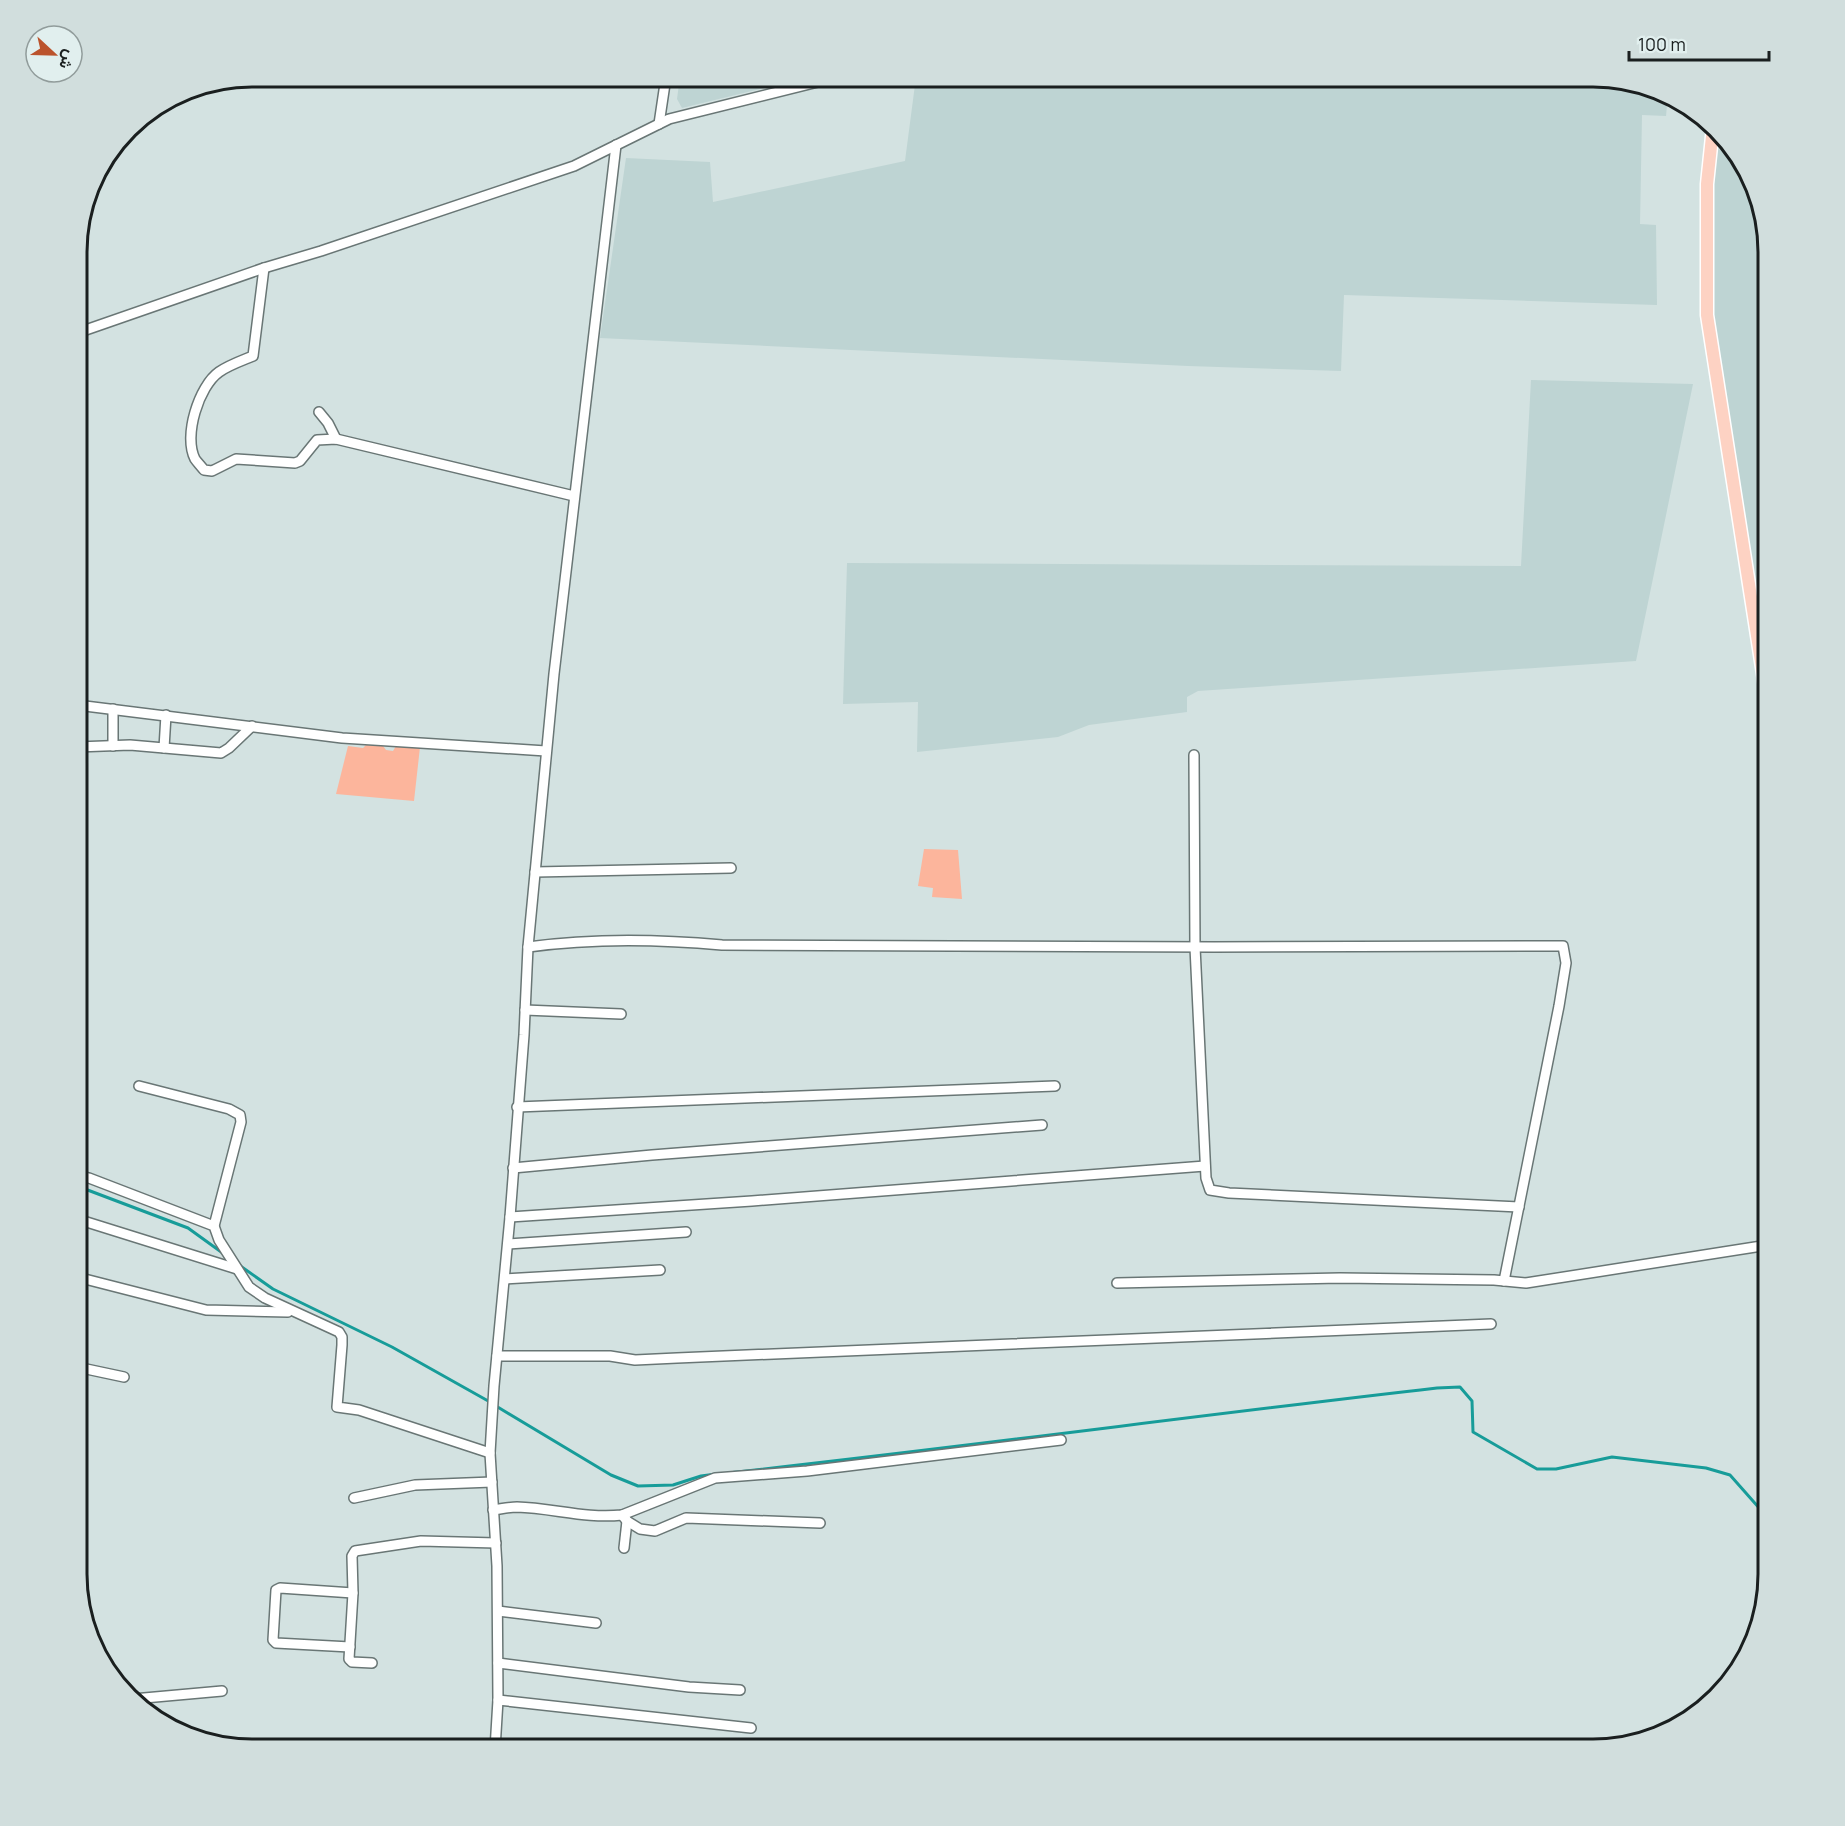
<svg xmlns="http://www.w3.org/2000/svg" width="1845" height="1826" viewBox="0 0 1845 1826" font-family="Manrope,Vazirmatn,sans-serif">
	<style>
		.built { fill: #bed4d3 }
		.green { fill: #fcb59c }
		.lines { fill: none; stroke-linecap: round; stroke-linejoin: round }
		.stream { stroke: #179c99; stroke-width: 3 }
		.minor-casing { stroke: #697675; stroke-width: 12 }
		.major-casing { stroke: #fff; stroke-width: 15 }
		.minor { stroke: #fff; stroke-width: 9 }
		.major { stroke: #fdd2c3; stroke-width: 12 }
		.rim { fill: none; stroke: #1a1f1f; stroke-width: 3 }
	</style>
	<rect width="100%" height="100%" fill="#d3e2e1"/>
	<g class="built">
		<polygon points="680,77 809,77 682,108 677,99"/>
		<polygon points="916,77 1604,77 1668,94 1666,116 1642,115 1640,224 1656,225 1657,305 1344,295 1341,371 1188,366 600,338 626,158 710,162 713,202 905,161"/>
		<polygon points="1719,132 1725,136 1755,185 1768,252 1768,706 1707,315 1709,223"/>
		<polygon points="1531,380 1693,384 1636,661 1198,691 1187,697 1187,712 1089,725 1058,737 917,752 918,702 843,704 847,563 1521,566"/>
	</g>
	<g class="green">
		<polygon points="366,745 383,746 386,750 393,751 396,746 420,747 414,801 336,794 348,746 363,748"/>
		<polygon points="924,849 958,850 962,899 932,897 933,888 918,886"/>
	</g>
	<g class="lines">
		<g class="stream">
			<polyline points="77,1186 188,1228 224,1254"/>
			<polyline points="239,1265 273,1289 392,1347 490,1402"/>
			<polyline points="496,1406 611,1475 638,1486 673,1485 701,1476 716,1474"/>
			<path d="M 728,1473 C 965,1447 1201,1415 1437,1388 L 1460,1387 L 1472,1401 L 1473,1432 L 1537,1469 L 1556,1469 L 1612,1457 L 1706,1468 L 1730,1475 L 1768,1518"/>
		</g>
		<g class="minor-casing">
			<g id="minor">
				<polyline points="659,124 666,77"/>
				<path d="M 264,268 L 253,356 C 241,361 229,365 219,372 C 199,386 183,436 195,459 C 197,462 201,466 204,470 L 212,471 L 236,459 L 295,463 L 300,461 L 317,440 L 336,439 L 574,496"/>
				<polyline points="77,333 264,268 321,251 574,166 669,119 838,77"/>
				<polyline points="319,412 328,423 336,439"/>
				<polyline points="77,705 342,738 546,751"/>
				<polyline points="113,709 113,746"/>
				<polyline points="77,747 130,745 221,753 229,748 252,726"/>
				<polyline points="164,748 166,715"/>
				<polyline points="1194,755 1195,947 1206,1178 1210,1190 1229,1193 1519,1207"/>
				<polyline points="535,872 731,868"/>
				<path d="M 528,947 C 592,938 658,939 722,945 L 1214,947 L 1563,946 L 1566,963 L 1559,1006 L 1504,1281"/>
				<polyline points="525,1010 621,1014"/>
				<polyline points="139,1086 229,1109 240,1115 241,1122 214,1226"/>
				<polyline points="517,1107 1055,1086"/>
				<polyline points="513,1168 652,1155 1042,1125"/>
				<polyline points="77,1175 89,1178 214,1226 219,1240 249,1287 265,1298 339,1332 342,1337 342,1345 337,1407 359,1410 490,1453"/>
				<polyline points="510,1217 752,1201 1205,1166"/>
				<polyline points="77,1219 237,1269"/>
				<polyline points="508,1244 686,1232"/>
				<polyline points="77,1277 206,1310 288,1312"/>
				<polyline points="505,1279 660,1270"/>
				<polyline points="1117,1283 1340,1278 1494,1280 1526,1283 1768,1245"/>
				<polyline points="497,1356 610,1356 635,1360 677,1358 1491,1324"/>
				<polyline points="77,1367 124,1377"/>
				<polyline points="354,1498 415,1485 492,1482"/>
				<path d="M 493,1510 C 501,1509 509,1507 517,1507 C 553,1508 586,1519 622,1515 L 715,1478 L 807,1471 L 1061,1440"/>
				<polyline points="622,1515 627,1521 640,1529 655,1531 686,1518 820,1523"/>
				<polyline points="624,1548 627,1521"/>
				<polyline points="498,1611 596,1623"/>
				<polyline points="350,1647 276,1643 273,1640 276,1590 280,1588 353,1593"/>
				<polyline points="372,1663 352,1662 349,1659 353,1593 352,1556 355,1551 421,1541 496,1543"/>
				<polyline points="498,1663 689,1687 740,1690"/>
				<polyline points="133,1699 222,1691"/>
				<polyline points="498,1700 751,1728"/>
				<polyline points="495,1749 498,1700 497,1566 490,1453 494,1386 510,1217 524,1035 528,947 554,674 616,145"/>
			</g>
		</g>
		<g class="major-casing">
			<polyline id="major" points="1713,127 1707,184 1707,315 1768,706"/>
		</g>
		<use href="#minor" class="minor"/>
		<use href="#major" class="major"/>
	</g>
	<path d="M0 0H1845V1826H0ZM252 87H1593A165 165 0 0 1 1758 252V1574A165 165 0 0 1 1593 1739H252A165 165 0 0 1 87 1574V252A165 165 0 0 1 252 87Z" fill="#d1dedd" fill-rule="evenodd"/>
	<path class="rim" d="M252 87H1593A165 165 0 0 1 1758 252V1574A165 165 0 0 1 1593 1739H252A165 165 0 0 1 87 1574V252A165 165 0 0 1 252 87Z"/>
	<g transform="translate(54 54) rotate(112)"><circle r="28" fill="#e1efee" stroke="#919c9b" stroke-width="1.5"/>
	<path d="M0-4.5L10 22L0 15L-10 22Z" fill="#bb532c"/>
	<text y="-9" font-size="16" font-weight="bold" text-anchor="middle" fill="#1a1f1f">ش</text>
	</g>
	<path d="M1629 51v9h140v-9" fill="none" stroke="#1a1f1f" stroke-width="3"/>
	<text x="1638" y="51" font-size="18" fill="#1a1f1f" stroke="#e1efee" stroke-width="4.5" paint-order="stroke">100 m</text>
</svg>
